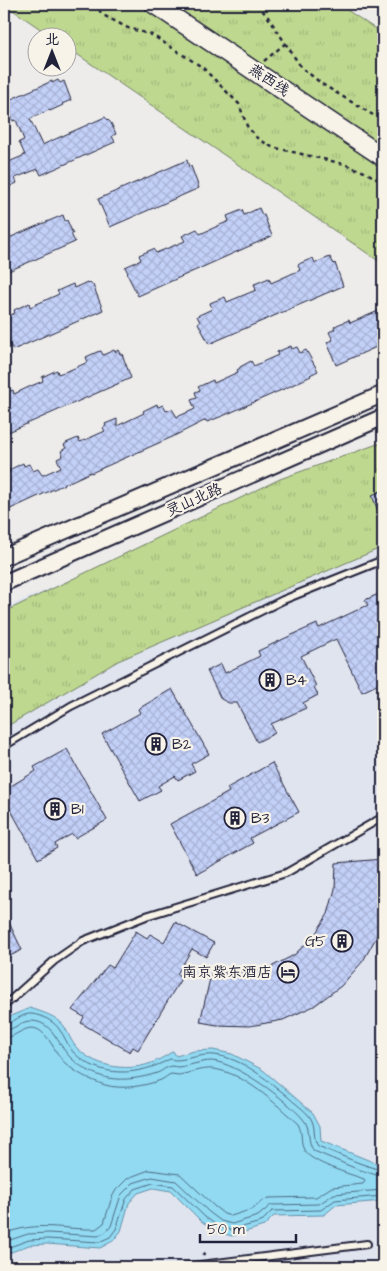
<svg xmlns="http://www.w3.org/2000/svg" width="387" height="1271" viewBox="0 0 387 1271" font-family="'Architects Daughter','LXGW WenKai TC',sans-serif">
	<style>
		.built { fill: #e0e4ef }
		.park { fill: url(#park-tufts); stroke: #707d65 }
		.water { fill: #91daf2; stroke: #6590a9 }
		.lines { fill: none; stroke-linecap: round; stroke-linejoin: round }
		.shore { stroke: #4e6c84; stroke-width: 1 }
		.building { fill: url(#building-cross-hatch); stroke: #22223b }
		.service-casing { stroke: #22223b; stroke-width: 10 }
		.tertiary-casing { stroke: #22223b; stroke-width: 19 }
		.secondary-casing { stroke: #22223b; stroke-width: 21 }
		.path { stroke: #22223b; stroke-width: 2.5; stroke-dasharray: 4 4; stroke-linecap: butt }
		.service { stroke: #f7f3e8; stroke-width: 6 }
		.tertiary { stroke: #f7f3e8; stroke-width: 15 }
		.secondary { stroke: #f7f3e8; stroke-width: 18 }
		.labels { text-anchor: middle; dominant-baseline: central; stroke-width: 4.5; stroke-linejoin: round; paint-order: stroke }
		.street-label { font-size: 15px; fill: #22223b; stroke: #f7f3e8 }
		.poi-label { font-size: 15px; fill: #22223b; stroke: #f7f3e8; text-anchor: start }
	</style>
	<defs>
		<pattern id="park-tufts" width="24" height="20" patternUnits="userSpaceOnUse" patternTransform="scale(1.25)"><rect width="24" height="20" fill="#bed88f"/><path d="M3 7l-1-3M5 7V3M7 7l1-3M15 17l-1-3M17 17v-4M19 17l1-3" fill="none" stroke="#a3b97c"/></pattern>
		<pattern id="building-cross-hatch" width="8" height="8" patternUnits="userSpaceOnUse" patternTransform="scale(1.25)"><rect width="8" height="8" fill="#c3d0f7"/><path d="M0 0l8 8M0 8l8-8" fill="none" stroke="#a7b2d5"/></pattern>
	</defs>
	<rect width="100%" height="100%" fill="#edeceb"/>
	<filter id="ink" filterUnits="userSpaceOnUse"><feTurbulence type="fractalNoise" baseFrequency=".02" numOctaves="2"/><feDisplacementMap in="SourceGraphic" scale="10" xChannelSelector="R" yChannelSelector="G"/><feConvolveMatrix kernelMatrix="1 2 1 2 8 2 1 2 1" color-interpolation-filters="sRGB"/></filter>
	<g filter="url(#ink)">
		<polygon class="built" points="383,446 383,1267 4,1267 4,608"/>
		<g class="park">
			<polygon points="4,4 338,4 383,34 383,264 68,48 68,38 52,37"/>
			<polygon points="383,442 383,547 118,661 4,728 4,612 280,479"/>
		</g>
		<path class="water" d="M 30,1008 C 42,1012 57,1016 64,1026 C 69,1034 71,1042 78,1049 C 97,1068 131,1073 156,1061 C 162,1058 168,1055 173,1051 L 176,1056 L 194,1051 L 213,1050 L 232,1054 L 263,1070 L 313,1113 L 320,1126 L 321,1141 L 383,1166 L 383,1201 L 336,1205 L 324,1215 L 274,1216 L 264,1226 L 232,1236 L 217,1232 L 201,1221 L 171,1191 L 153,1188 L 138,1193 L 129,1203 L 121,1231 L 113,1241 L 100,1248 L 47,1244 L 29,1245 L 4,1255 L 4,1021 L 13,1015 Z"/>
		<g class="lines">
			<g class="shore">
				<path d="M 4,1025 C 13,1023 22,1013 32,1014 C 41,1015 54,1021 59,1029 C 65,1036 67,1045 73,1052 C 100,1079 139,1076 170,1059 C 181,1063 200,1053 215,1055 C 243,1059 266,1079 287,1096 C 294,1103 304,1109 310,1117 C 317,1128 312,1138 318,1146 L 359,1163 L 383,1171"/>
				<path d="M 4,1031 C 14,1030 22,1020 32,1021 C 53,1022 57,1043 69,1056 C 78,1066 94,1075 108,1078 C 124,1081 142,1078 157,1073 C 161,1072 166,1067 171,1066 C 173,1066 176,1067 178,1067 C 190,1066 200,1061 212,1061 C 237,1063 287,1100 303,1119 C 312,1129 306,1142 314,1151 L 357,1169 L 383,1177"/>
				<path d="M 4,1038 C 14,1038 22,1028 32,1028 C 48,1029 54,1053 65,1063 C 76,1073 90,1080 105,1085 C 122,1090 145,1086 161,1080 C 165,1078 168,1075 171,1074 C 174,1074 176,1075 179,1075 C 190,1073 201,1068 213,1069 C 243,1072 276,1104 298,1124 C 303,1133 300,1142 304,1150 C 311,1163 350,1174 364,1179 L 365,1181 L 363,1184 L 332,1187 L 316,1197 L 269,1198 L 262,1201 L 253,1209 L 231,1216 L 224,1214 L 214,1206 L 180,1174 L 149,1170 L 128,1178 L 116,1190 L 112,1197 L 104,1223 L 96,1229 C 62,1230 38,1220 4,1234"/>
				<polyline points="4,1242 28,1234 48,1233 98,1236 106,1232 111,1226 121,1195 133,1183 152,1177 176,1181 209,1212 221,1221 232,1224 258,1216 271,1205 319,1204 334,1194 383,1190"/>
				<polyline points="4,1249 29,1240 47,1239 99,1242 110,1237 116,1229 126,1199 135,1189 153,1183 173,1186 205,1217 219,1227 231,1230 261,1222 272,1211 321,1210 335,1200 383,1196"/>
			</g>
		</g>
		<g class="building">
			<polygon points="58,80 60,83 64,81 71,100 62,104 63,105 50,111 49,110 30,119 42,145 105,117 111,123 116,134 112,136 115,142 41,175 38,169 15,178 17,183 4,189 4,164 25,155 19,142 24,140 16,120 13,121 6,104 10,102 9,100 52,81 52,83"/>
			<polygon points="187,160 189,167 191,166 199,188 110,227 98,199"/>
			<polygon points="259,208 262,215 264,215 272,236 138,296 127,274 128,273 125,267 141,260 139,255 153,249 156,253 185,241 182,236 197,229 200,234 229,221 227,216 242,210 244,215"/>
			<polygon points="63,215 65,221 67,220 73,234 71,234 75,242 4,273 4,240"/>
			<polygon points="330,257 334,264 335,263 343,286 209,344 198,323 200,322 197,316 212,309 210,303 225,297 227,302 256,290 254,284 257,283 269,278 271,283 300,270 298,265 301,263 313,258 315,263"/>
			<polygon points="87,282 87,284 90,282 93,285 103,310 13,350 4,333 4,318 15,313 14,310 29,303 30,307 59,294 57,291 73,284 74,288"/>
			<polygon points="383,309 383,344 336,365 327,342 333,340 329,332 335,329 334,327 337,325 349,320 350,323"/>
			<polygon points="291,346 292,349 297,347 300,353 306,350 318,371 310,375 311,376 286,388 225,415 207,422 206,420 170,438 91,473 91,472 4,512 4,484 8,482 4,475 10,472 9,470 23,463 24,466 29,464 33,471 38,469 42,475 43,475 61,467 57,459 63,456 61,451 66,448 64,445 66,443 78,438 80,442 85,440 105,431 103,428 106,426 105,424 117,419 117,426 144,413 143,411 157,404 158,407 163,405 166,411 172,409 177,417 195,409 191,400 197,398 195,392 200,390 198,387 213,380 214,383 238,372 237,370 240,368 240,367 251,361 254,366 258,364 278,355 277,352"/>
			<polygon points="114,350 115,352 118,350 120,354 122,354 131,378 4,434 4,393 13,390 14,394 31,386 43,381 42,377 57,370 58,374 70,370 88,362 86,357 97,352 101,351 103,355"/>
			<polygon points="383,490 383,522 382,522 372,495"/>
			<polygon points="383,592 383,672 378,674 383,682 362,692 336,639 301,656 316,686 314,687 318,695 303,703 306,708 271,724 275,733 257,742 237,703 229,703 221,699 207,671 221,664 225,673 260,656 258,651 292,635 317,624 319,628 368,605 365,600"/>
			<polygon points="172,689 209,754 191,764 195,771 178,780 175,776 158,786 161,790 140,801 102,734 140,713 138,709"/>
			<polygon points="67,749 107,820 75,838 72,834 55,844 57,848 38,859 4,798 4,790 36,771 34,767"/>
			<polygon points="272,763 299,812 250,838 253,843 197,874 170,824 229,792 227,788"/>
			<polygon points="383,859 383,918 378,934 363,961 341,986 314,1006 283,1020 250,1026 217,1025 200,1022 212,970 226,973 254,971 269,968 294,955 314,936 328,914 335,889 336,863"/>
			<polygon points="4,912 22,950 4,959"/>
			<polygon points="175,922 214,943 206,957 192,949 177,974 182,977 138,1050 133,1047 130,1052 81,1023 84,1017 72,1010 108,965 113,968 136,931 147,938 150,934 164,942"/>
		</g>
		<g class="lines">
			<g class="service-casing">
				<g id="service">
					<polyline points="4,746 71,706 283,600 383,560"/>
					<polyline points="4,1006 54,961 83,941 146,916 286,873 383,817"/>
					<polyline points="185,1267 367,1244"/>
				</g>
			</g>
			<g class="tertiary-casing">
				<g id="tertiary">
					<polyline points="4,557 383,394"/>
					<polyline points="4,583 383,417"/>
				</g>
			</g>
			<g class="secondary-casing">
				<polyline id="secondary" points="154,4 383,157"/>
			</g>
			<g class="path">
				<polyline points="94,4 103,15 128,28 152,35 202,67 239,104 247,126 257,138 272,147 344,164 367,173 383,183"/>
				<polyline points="257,4 268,17 301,67 322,84 373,115"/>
				<polyline points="264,61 286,43"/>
				<polyline points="202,1255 208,1251"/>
			</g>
			<use href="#service" class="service"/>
			<use href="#tertiary" class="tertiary"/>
			<use href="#secondary" class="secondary"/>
		</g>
	</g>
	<defs>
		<g id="building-ring" transform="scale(1.125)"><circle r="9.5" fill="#f7f3e8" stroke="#22223b" stroke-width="1.5"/><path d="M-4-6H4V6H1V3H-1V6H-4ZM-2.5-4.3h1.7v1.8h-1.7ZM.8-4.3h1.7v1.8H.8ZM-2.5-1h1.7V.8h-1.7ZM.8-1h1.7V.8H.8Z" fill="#22223b"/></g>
		<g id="hotel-ring" transform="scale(1.125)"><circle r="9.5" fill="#f7f3e8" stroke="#22223b" stroke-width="1.5"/><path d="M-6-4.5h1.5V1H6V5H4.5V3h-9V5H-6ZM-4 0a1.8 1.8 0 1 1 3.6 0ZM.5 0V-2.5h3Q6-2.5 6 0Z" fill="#22223b"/></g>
	</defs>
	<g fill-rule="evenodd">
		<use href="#building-ring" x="270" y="680"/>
		<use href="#building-ring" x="156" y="744"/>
		<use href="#building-ring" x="55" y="809"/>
		<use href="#building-ring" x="235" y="818"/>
		<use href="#building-ring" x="342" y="941"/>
		<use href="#hotel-ring" x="288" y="972"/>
	</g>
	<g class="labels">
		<g class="street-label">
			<text transform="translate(269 80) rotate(34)">燕西线</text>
			<text transform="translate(194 500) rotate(-24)">灵山北路</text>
		</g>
		<g class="poi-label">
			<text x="286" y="680">B4</text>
			<text x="172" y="744">B2</text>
			<text x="71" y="809">B1</text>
			<text x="251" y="818">B3</text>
			<text x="326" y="941" text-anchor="end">G5</text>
			<text x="272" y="972" text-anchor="end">南京紫东酒店</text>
		</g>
	</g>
	<rect width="387" height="1271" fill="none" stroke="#f7f3e8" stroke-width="20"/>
	<rect x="10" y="10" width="367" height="1251" fill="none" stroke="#22223b" stroke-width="2" filter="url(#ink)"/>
	<g transform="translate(52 52)"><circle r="24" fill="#f7f3e8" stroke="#a29fa3"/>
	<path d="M0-4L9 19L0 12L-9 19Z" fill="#22223b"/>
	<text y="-8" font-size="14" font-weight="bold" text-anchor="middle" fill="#22223b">北</text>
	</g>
	<path d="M200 1234v8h96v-8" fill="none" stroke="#22223b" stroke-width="2.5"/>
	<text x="207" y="1234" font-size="15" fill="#22223b" stroke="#f7f3e8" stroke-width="4" paint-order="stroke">50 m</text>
</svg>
